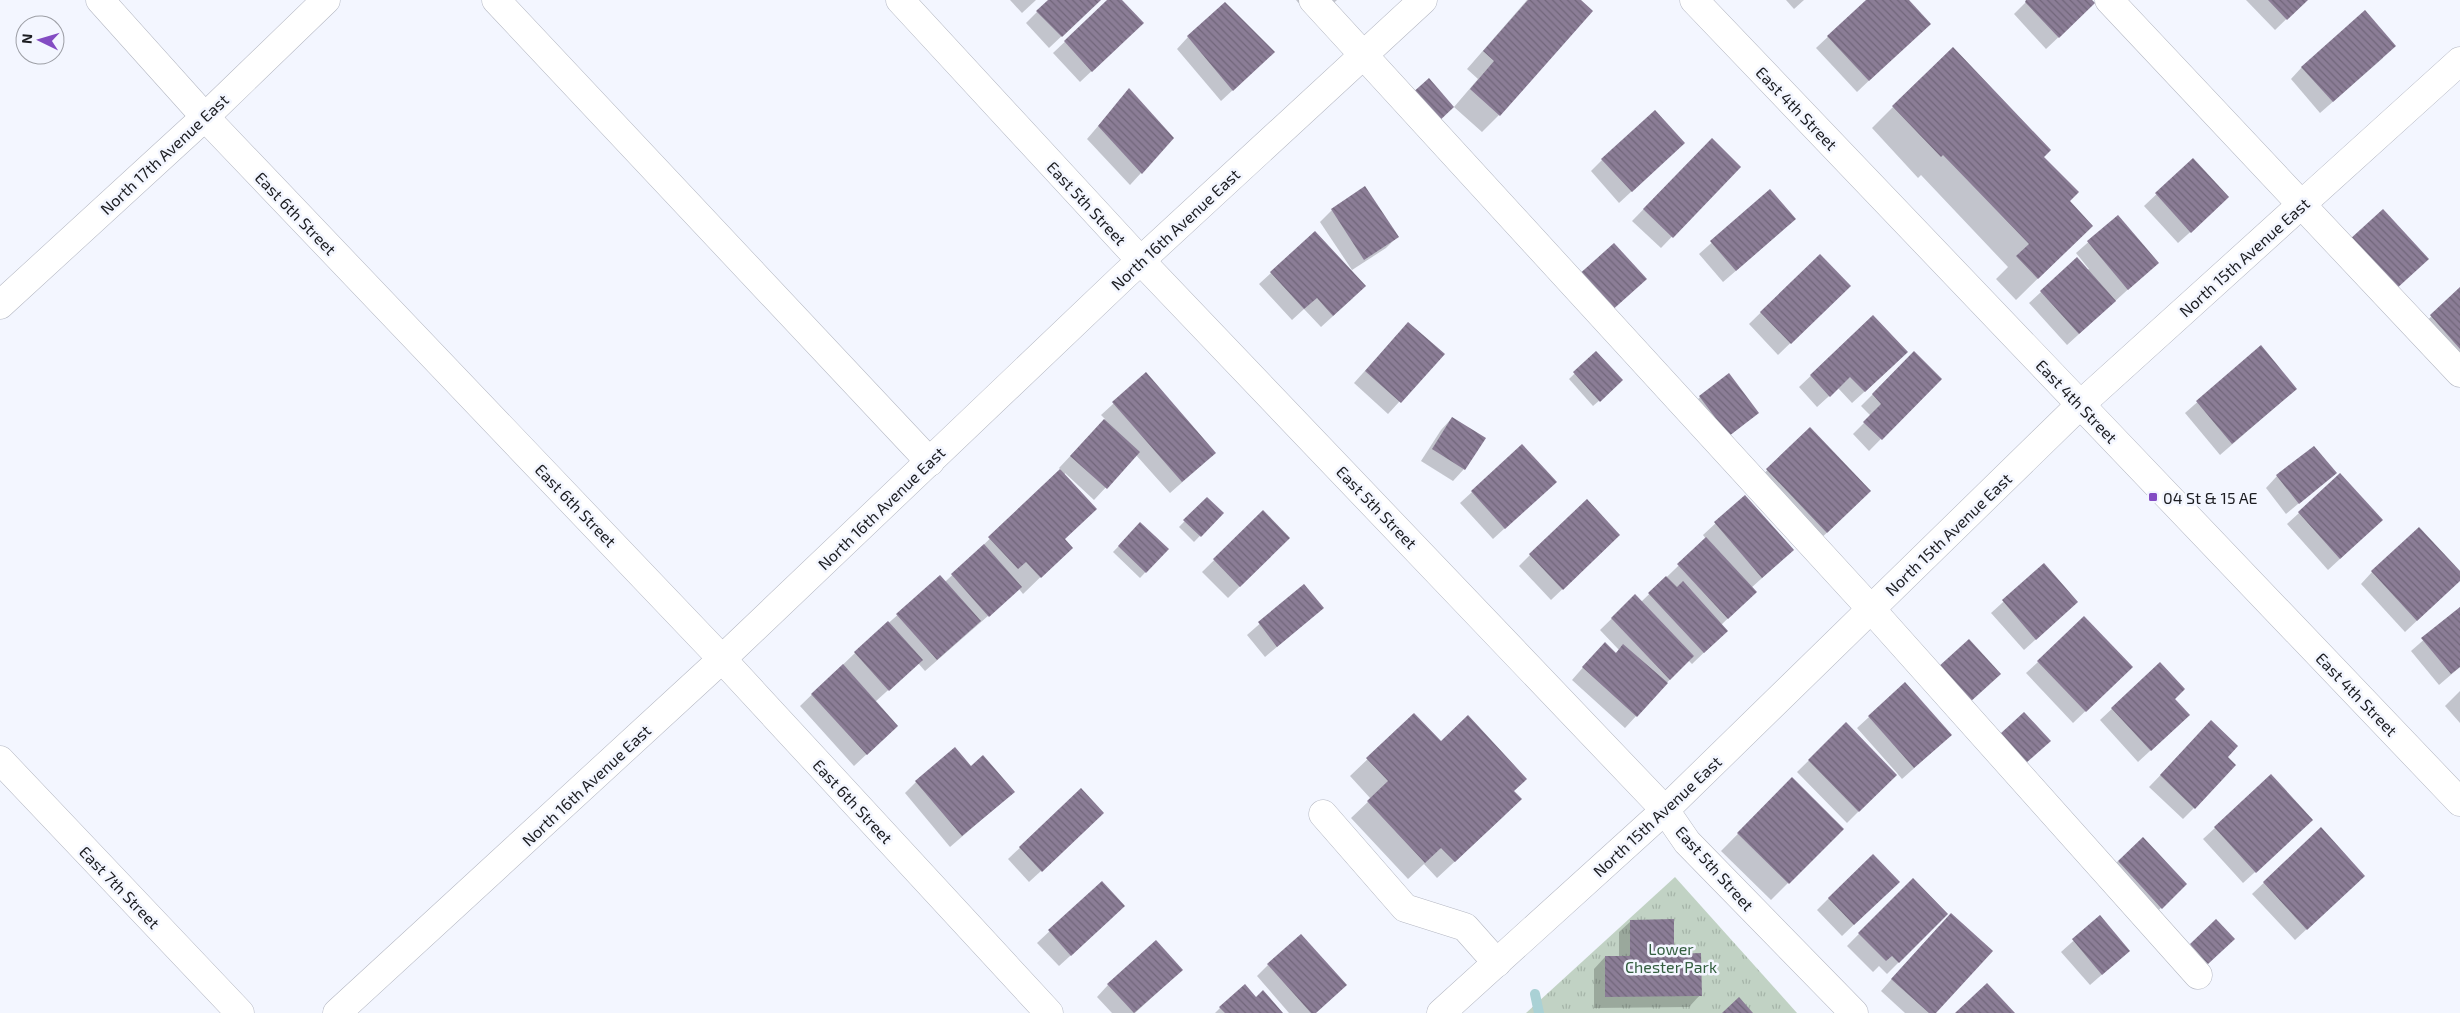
<svg xmlns="http://www.w3.org/2000/svg" width="2460" height="1013" viewBox="0 0 2460 1013" font-family="'Exo 2',sans-serif">
	<style>
		.grass { fill: url(#grass-tufts) }
		.shadow { fill: #0003 }
		.lines { fill: none; stroke-linecap: round; stroke-linejoin: round }
		.stream { stroke: #aad1d5; stroke-width: 10 }
		.building { fill: url(#building-back-hatch) }
		.minor-casing { stroke: #b4b7c2; stroke-width: 29 }
		.major-casing { stroke: #b4b7c2; stroke-width: 29 }
		.minor { stroke: #fff; stroke-width: 28 }
		.major { stroke: #fff; stroke-width: 28 }
		.poi-dot { fill: #834cc3; stroke: #f3f6ff; stroke-width: 2 }
		.labels { text-anchor: middle; dominant-baseline: central; stroke-width: 5; stroke-linejoin: round; paint-order: stroke }
		.street-label { font-size: 16px; fill: #1b1c20; stroke: #f3f6ff }
		.poi-label { font-size: 16px; fill: #1b1c20; stroke: #f3f6ff; text-anchor: start }
		.park-label { font-size: 16px; fill: #345f40; stroke: #f3f6ff }
	</style>
	<defs>
		<pattern id="grass-tufts" width="24" height="20" patternUnits="userSpaceOnUse" patternTransform="scale(1.25)"><rect width="24" height="20" fill="#c1d2c4"/><path d="M3 7l-1-3M5 7V3M7 7l1-3M15 17l-1-3M17 17v-4M19 17l1-3" fill="none" stroke="#a5b4a8"/></pattern>
		<pattern id="building-back-hatch" width="6" height="6" patternUnits="userSpaceOnUse" patternTransform="scale(1.25)"><rect width="6" height="6" fill="#8b7d96"/><path d="M-1 5l2 2M0 0l6 6M5-1l2 2" fill="none" stroke="#71667a"/></pattern>
	</defs>
	<rect width="100%" height="100%" fill="#f3f6ff"/>
	<polygon class="grass" points="1675,877 1797,1013 1526,1013"/>
	<g class="shadow">
		<polygon points="1010,0 1036,0 1022,13"/>
		<polygon points="1049,0 1100,0 1049,48 1026,23"/>
		<polygon points="1109,0 1121,0 1131,34 1080,82 1053,53"/>
		<polygon points="1296,0 1337,0 1314,21"/>
		<polygon points="1527,0 1579,0 1499,115 1482,132 1454,107 1478,79 1467,69"/>
		<polygon points="1786,0 1804,0 1794,9"/>
		<polygon points="1867,0 1907,0 1917,35 1857,92 1816,48"/>
		<polygon points="2028,0 2091,0 2082,15 2046,49 2014,14"/>
		<polygon points="2246,0 2306,0 2275,30"/>
		<polygon points="1188,37 1262,63 1221,101 1177,49"/>
		<polygon points="2383,58 2320,113 2291,79 2302,67"/>
		<polygon points="1129,90 1141,173 1130,185 1087,139"/>
		<polygon points="1893,107 2043,157 2068,201 2070,247 2016,300 1996,279 2008,267 1921,175 1918,178 1872,128"/>
		<polygon points="1712,139 1739,167 1661,248 1632,221"/>
		<polygon points="1672,154 1619,203 1591,171 1602,160"/>
		<polygon points="2193,160 2216,209 2178,243 2144,206"/>
		<polygon points="1770,191 1782,231 1723,282 1699,254"/>
		<polygon points="1332,210 1397,237 1386,248 1352,270 1320,222"/>
		<polygon points="2118,216 2157,263 2067,345 2029,303 2041,292 2089,269 2076,253"/>
		<polygon points="1820,255 1838,297 1778,355 1749,324"/>
		<polygon points="1271,273 1353,298 1321,327 1304,309 1292,320 1259,284"/>
		<polygon points="2460,289 2460,384 2414,333"/>
		<polygon points="1873,317 1895,364 1852,403 1838,388 1817,407 1799,387"/>
		<polygon points="1397,335 1443,354 1388,414 1354,383"/>
		<polygon points="2260,347 2296,389 2220,455 2185,413"/>
		<polygon points="1596,353 1616,386 1593,406 1569,379"/>
		<polygon points="1914,353 1940,379 1869,451 1853,434 1871,416 1861,406"/>
		<polygon points="1146,374 1203,464 1170,493 1136,455 1094,500 1065,473 1064,540 1054,564 1023,594 1019,589 925,671 918,663 875,702 885,737 854,766 800,706 855,653 940,577 945,582 1061,470 1059,468 1105,419 1101,415"/>
		<polygon points="1700,397 1757,413 1717,446 1689,409"/>
		<polygon points="1452,418 1464,469 1453,481 1421,461 1441,430"/>
		<polygon points="1810,429 1858,503 1815,544 1755,482"/>
		<polygon points="2335,473 2286,514 2266,488 2277,476"/>
		<polygon points="1472,492 1543,493 1493,539 1460,503"/>
		<polygon points="1745,496 1780,562 1751,588 1744,603 1721,625 1715,642 1692,664 1688,660 1625,728 1572,680 1593,656 1615,654 1619,650 1600,630 1635,596 1641,602 1706,539 1703,535"/>
		<polygon points="1207,498 1222,513 1194,542 1179,527"/>
		<polygon points="1263,512 1289,538 1228,598 1202,572"/>
		<polygon points="2299,513 2382,520 2328,570 2287,524"/>
		<polygon points="1140,524 1167,549 1140,578 1113,552"/>
		<polygon points="1607,547 1551,600 1519,566 1530,555"/>
		<polygon points="2044,565 2065,613 2024,650 1991,613"/>
		<polygon points="2372,572 2460,573 2460,580 2405,632 2361,584"/>
		<polygon points="1304,585 1323,608 1265,657 1247,635"/>
		<polygon points="2460,608 2460,667 2439,685 2411,651"/>
		<polygon points="2038,662 2119,679 2073,723 2026,673"/>
		<polygon points="2160,664 2174,699 2177,726 2138,762 2100,720"/>
		<polygon points="1905,684 1939,746 1902,779 1897,773 1847,823 1797,772 1846,724 1895,775 1897,773 1857,728"/>
		<polygon points="2460,691 2460,723 2445,706"/>
		<polygon points="1414,715 1441,743 1513,791 1504,816 1437,878 1424,864 1408,879 1351,818 1371,799 1350,776"/>
		<polygon points="2200,734 2226,757 2194,808 2183,819 2149,787"/>
		<polygon points="2271,776 2300,831 2243,883 2203,839"/>
		<polygon points="1792,779 1842,829 1771,900 1721,851"/>
		<polygon points="916,782 1001,803 950,847 905,793"/>
		<polygon points="1081,790 1091,825 1029,882 1008,859"/>
		<polygon points="2321,829 2352,887 2295,940 2252,894"/>
		<polygon points="2118,861 2174,896 2149,919 2107,873"/>
		<polygon points="1912,880 1947,914 1887,974 1879,966 1873,972 1847,946"/>
		<polygon points="1102,882 1112,918 1059,966 1037,943"/>
		<polygon points="1887,893 1842,936 1817,910 1829,898"/>
		<polygon points="2100,917 2129,951 2090,985 2061,952"/>
		<polygon points="1631,921 1700,995 1689,1007 1594,1008 1594,969 1605,957 1619,957 1619,932"/>
		<polygon points="2216,921 2233,939 2202,969 2185,950"/>
		<polygon points="1939,926 1935,1013 1905,1013 1881,991"/>
		<polygon points="1268,965 1316,1013 1289,1013 1257,976"/>
		<polygon points="1170,981 1135,1013 1112,1013 1097,997 1108,985"/>
		<polygon points="1256,998 1282,1013 1215,1013 1220,1008"/>
	</g>
	<g class="lines">
		<polyline class="stream" points="1535,994 1539,1013"/>
	</g>
	<g class="building">
		<polygon points="1048,0 1101,0 1062,37 1036,11"/>
		<polygon points="1107,0 1122,0 1144,23 1092,72 1064,41"/>
		<polygon points="1528,0 1581,0 1593,11 1500,116 1470,89 1494,61 1483,51"/>
		<polygon points="1866,0 1909,0 1931,24 1869,81 1827,36"/>
		<polygon points="2026,0 2092,0 2095,3 2059,38 2025,2"/>
		<polygon points="2268,0 2308,0 2287,20"/>
		<polygon points="1225,2 1275,52 1233,91 1187,36"/>
		<polygon points="2365,10 2396,46 2333,102 2301,67"/>
		<polygon points="1953,47 2051,150 2044,157 2079,192 2070,201 2093,226 2038,279 2016,256 2029,244 1943,155 1941,157 1892,106"/>
		<polygon points="1429,78 1454,107 1436,124 1410,95"/>
		<polygon points="1129,88 1174,138 1142,174 1098,126"/>
		<polygon points="1655,110 1685,143 1632,192 1601,159"/>
		<polygon points="1712,138 1741,167 1673,238 1643,209"/>
		<polygon points="2193,158 2229,197 2191,233 2155,193"/>
		<polygon points="1365,186 1399,237 1364,260 1331,209"/>
		<polygon points="1770,189 1796,219 1736,271 1710,241"/>
		<polygon points="2383,209 2429,259 2395,290 2349,240"/>
		<polygon points="2118,215 2159,263 2128,290 2087,241"/>
		<polygon points="1315,231 1366,286 1333,316 1317,298 1304,309 1270,272"/>
		<polygon points="1614,243 1647,279 1609,313 1576,277"/>
		<polygon points="1820,254 1851,286 1791,344 1760,312"/>
		<polygon points="2077,257 2116,301 2079,334 2040,291"/>
		<polygon points="2460,287 2460,349 2430,315"/>
		<polygon points="1873,315 1908,352 1865,392 1850,377 1830,397 1810,375"/>
		<polygon points="1408,322 1445,354 1401,403 1365,371"/>
		<polygon points="2261,345 2297,389 2232,444 2196,401"/>
		<polygon points="1596,351 1623,380 1600,402 1573,372"/>
		<polygon points="1914,351 1942,379 1882,440 1863,422 1881,404 1872,394"/>
		<polygon points="1146,372 1216,453 1182,482 1112,402"/>
		<polygon points="1729,373 1759,413 1729,436 1699,396"/>
		<polygon points="1452,417 1486,438 1465,470 1432,449"/>
		<polygon points="1104,419 1140,452 1107,489 1070,456"/>
		<polygon points="1810,427 1871,491 1827,533 1766,469"/>
		<polygon points="1522,444 1557,482 1505,529 1471,491"/>
		<polygon points="2314,446 2337,473 2299,504 2276,475"/>
		<polygon points="1060,469 1097,509 1065,539 1073,548 1041,578 1026,562 1018,569 988,537"/>
		<polygon points="2340,473 2383,520 2340,559 2298,512"/>
		<polygon points="1745,495 1794,550 1762,578 1714,522"/>
		<polygon points="1207,497 1224,513 1201,537 1183,520"/>
		<polygon points="1587,499 1620,535 1563,590 1529,554"/>
		<polygon points="1263,510 1290,538 1240,587 1213,559"/>
		<polygon points="1140,522 1169,549 1146,573 1118,546"/>
		<polygon points="2419,527 2460,571 2460,581 2417,621 2371,571"/>
		<polygon points="1706,537 1757,592 1728,619 1677,564"/>
		<polygon points="984,544 1022,587 989,617 951,574"/>
		<polygon points="2044,563 2078,602 2036,640 2002,600"/>
		<polygon points="940,575 981,621 937,660 896,614"/>
		<polygon points="1666,576 1677,587 1683,581 1728,631 1704,653 1648,593"/>
		<polygon points="1304,584 1324,608 1277,647 1258,622"/>
		<polygon points="1635,594 1694,656 1670,680 1611,618"/>
		<polygon points="2460,607 2460,667 2451,674 2421,638"/>
		<polygon points="2084,616 2133,667 2086,712 2037,661"/>
		<polygon points="888,621 923,660 889,691 854,652"/>
		<polygon points="1969,639 2001,674 1969,703 1937,668"/>
		<polygon points="1605,642 1616,653 1623,644 1668,683 1637,717 1582,667"/>
		<polygon points="2160,662 2185,689 2175,699 2190,715 2151,751 2111,708"/>
		<polygon points="843,664 898,726 867,755 811,694"/>
		<polygon points="1905,682 1952,735 1914,768 1868,716"/>
		<polygon points="2024,712 2051,741 2026,763 2000,734"/>
		<polygon points="1414,713 1441,741 1468,715 1527,779 1514,791 1522,799 1455,862 1441,848 1425,863 1367,801 1388,781 1366,758"/>
		<polygon points="2211,720 2238,746 2228,757 2236,765 2195,809 2160,775"/>
		<polygon points="1846,722 1897,775 1859,812 1808,760"/>
		<polygon points="955,747 971,766 983,755 1015,792 962,836 915,781"/>
		<polygon points="2271,774 2313,820 2256,873 2214,827"/>
		<polygon points="1792,777 1844,829 1789,884 1737,833"/>
		<polygon points="1081,788 1104,813 1042,872 1019,847"/>
		<polygon points="2321,827 2365,876 2307,930 2263,882"/>
		<polygon points="2143,837 2187,884 2162,909 2118,861"/>
		<polygon points="1873,854 1900,882 1854,925 1828,898"/>
		<polygon points="1913,878 1948,914 1899,963 1892,956 1886,961 1858,933"/>
		<polygon points="1102,881 1125,906 1071,956 1048,930"/>
		<polygon points="1951,913 1993,951 1936,1013 1929,1013 1891,979"/>
		<polygon points="2100,915 2130,951 2102,975 2072,939"/>
		<polygon points="1674,919 1674,954 1701,953 1702,996 1605,997 1605,956 1630,956 1630,920"/>
		<polygon points="2216,919 2235,939 2208,964 2190,944"/>
		<polygon points="1301,934 1347,985 1316,1013 1311,1013 1267,964"/>
		<polygon points="1156,940 1183,970 1134,1013 1107,984"/>
		<polygon points="1987,983 2015,1013 1955,1013"/>
		<polygon points="1245,984 1256,997 1263,990 1283,1013 1225,1013 1219,1007"/>
		<polygon points="1739,997 1753,1013 1722,1013"/>
	</g>
	<g class="lines">
		<g class="minor-casing">
			<g id="minor">
				<polyline points="100,0 205,117 722,659 1049,1013"/>
				<polyline points="496,0 930,462"/>
				<polyline points="900,0 1141,261 1665,810 1687,842 1854,1013"/>
				<polyline points="1313,0 1871,609 2198,975"/>
				<polyline points="2109,0 2460,373"/>
				<polyline points="0,305 205,117 326,0"/>
				<polyline points="0,760 240,1013"/>
				<polyline points="1323,814 1405,908 1465,927 1497,963"/>
				<polyline points="337,1013 722,659 1125,275 1423,0"/>
				<polyline points="1441,1013 1665,810 2081,404 2460,61"/>
			</g>
		</g>
		<g class="major-casing">
			<polyline id="major" points="1694,0 2460,802"/>
		</g>
		<use href="#minor" class="minor"/>
		<use href="#major" class="major"/>
	</g>
	<rect class="poi-dot" x="2148" y="492" width="10" height="10" rx="2.5"/>
	<g class="labels">
		<g class="street-label">
			<text transform="translate(1797 108) rotate(46)">East 4th Street</text>
			<text transform="translate(164 154) rotate(-43)">North 17th Avenue East</text>
			<text transform="translate(1087 203) rotate(47)">East 5th Street</text>
			<text transform="translate(296 213) rotate(46)">East 6th Street</text>
			<text transform="translate(1175 229) rotate(-43)">North 16th Avenue East</text>
			<text transform="translate(2244 257) rotate(-42)">North 15th Avenue East</text>
			<text transform="translate(2077 401) rotate(46)">East 4th Street</text>
			<text transform="translate(576 505) rotate(46)">East 6th Street</text>
			<text transform="translate(1377 507) rotate(46)">East 5th Street</text>
			<text transform="translate(881 508) rotate(-44)">North 16th Avenue East</text>
			<text transform="translate(1948 534) rotate(-44)">North 15th Avenue East</text>
			<text transform="translate(2357 694) rotate(46)">East 4th Street</text>
			<text transform="translate(586 785) rotate(-43)">North 16th Avenue East</text>
			<text transform="translate(853 801) rotate(47)">East 6th Street</text>
			<text transform="translate(1657 816) rotate(-43)">North 15th Avenue East</text>
			<text transform="translate(1715 868) rotate(48)">East 5th Street</text>
			<text transform="translate(120 887) rotate(46)">East 7th Street</text>
		</g>
		<g class="poi-label">
			<text x="2163" y="497">04 St &amp; 15 AE</text>
		</g>
		<g class="park-label">
			<text x="1671" y="948">Lower<tspan x="1671" dy="18">Chester Park</tspan></text>
		</g>
	</g>
	<g transform="translate(40 40) rotate(275)"><circle r="24" fill="#f3f6ff" stroke="#9d9fa6"/>
	<path d="M0-4L9 19L0 12L-9 19Z" fill="#834cc3"/>
	<text y="-8" font-size="14" font-weight="bold" text-anchor="middle" fill="#1b1c20">N</text>
	</g>
</svg>
